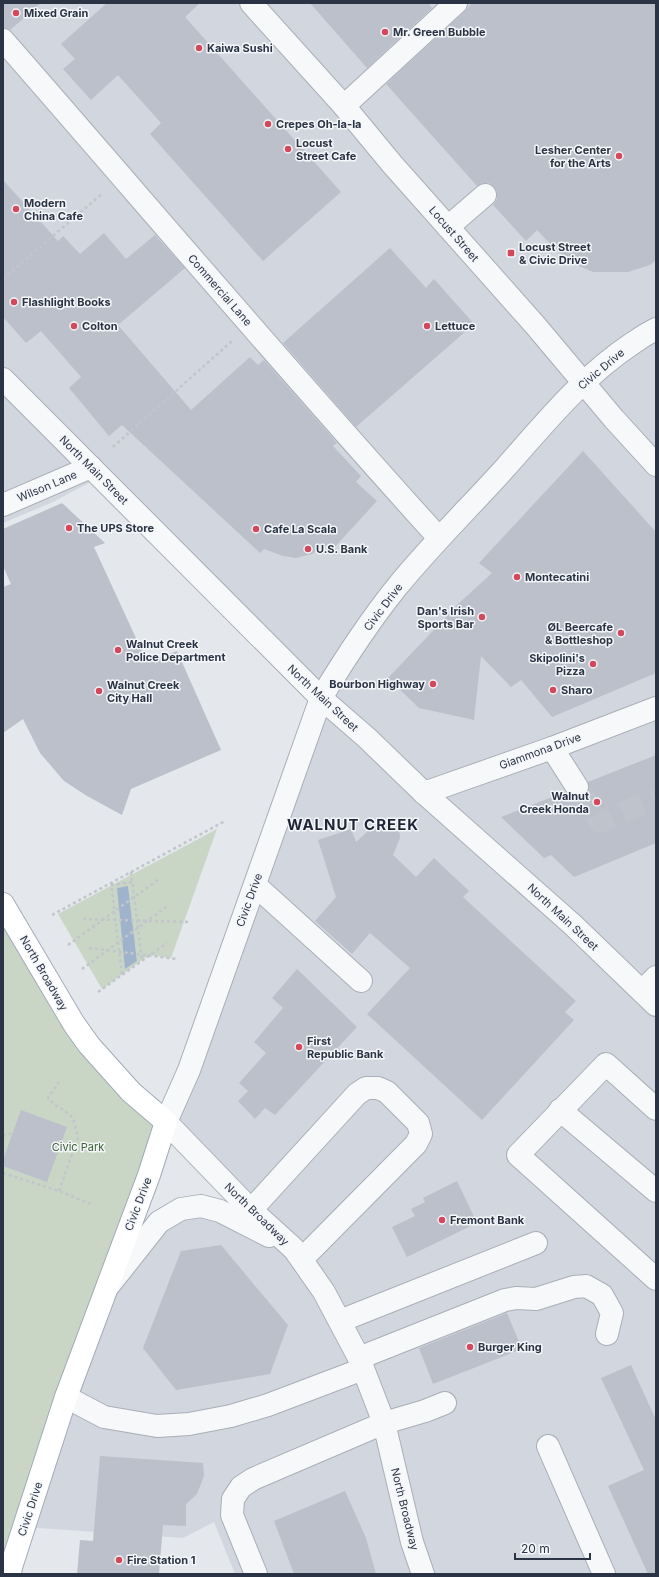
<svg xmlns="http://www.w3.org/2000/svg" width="659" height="1577" viewBox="0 0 659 1577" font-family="Inter,sans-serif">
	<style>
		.built { fill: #d2d6de }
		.green { fill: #c9d6c5; fill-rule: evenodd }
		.water { fill: #9fb4cc }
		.building { fill: #bbc0ca }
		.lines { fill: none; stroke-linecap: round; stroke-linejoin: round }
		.minor-tunnel { stroke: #bfc3cb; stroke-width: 22; stroke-dasharray: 22 11; stroke-linecap: butt }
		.minor-casing { stroke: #a9aeb7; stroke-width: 24 }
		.major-casing { stroke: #a3abb8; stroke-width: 24 }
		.path { stroke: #c2c5cb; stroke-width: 2.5; stroke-dasharray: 3 3; stroke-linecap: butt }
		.minor { stroke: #f7f8fa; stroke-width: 22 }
		.major { stroke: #fff; stroke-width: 22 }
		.poi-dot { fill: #d1495b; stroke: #f4f6f9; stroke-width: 1.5 }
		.labels { text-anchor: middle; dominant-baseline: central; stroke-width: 3; stroke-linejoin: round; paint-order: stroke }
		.poi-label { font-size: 11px; font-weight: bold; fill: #2b3445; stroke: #f4f6f9; text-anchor: start }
		.street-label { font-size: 11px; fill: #2b3445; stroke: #f4f6f9 }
		.park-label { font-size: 11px; fill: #3f6138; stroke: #f4f6f9 }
		.district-label { font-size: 15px; font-weight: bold; letter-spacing: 1px; fill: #1d2536; stroke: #f4f6f9 }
	</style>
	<rect width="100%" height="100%" fill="#e4e7ec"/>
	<polygon class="built" points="3,3 656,3 656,1574 235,1574 214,1522 183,1538 24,1527 106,1290 181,1209 292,1248 166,1122 321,698 100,477 53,502 3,523"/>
	<g class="green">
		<path d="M 217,829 L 171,958 L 149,955 L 102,989 L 58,914 ZM 128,887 L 137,961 L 117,888 Z"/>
		<polygon points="3,904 74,1024 166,1122 3,1574"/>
	</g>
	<polygon class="water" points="128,886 137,961 125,969 117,888"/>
	<g class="building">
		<polygon points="3,3 41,3 10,30 3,28"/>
		<polygon points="107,3 200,3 185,17 341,192 263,261 150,134 161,123 118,75 91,100 63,69 75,59 61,44"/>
		<polygon points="310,3 428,3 432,8 367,68"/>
		<polygon points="472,3 656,3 656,260 650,265 628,272 593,272 579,266 558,252 537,230 526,241 493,205 497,199 497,193 494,187 489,183 483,183 477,186 386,84 464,12"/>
		<polygon points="3,180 58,241 63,236 80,254 104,233 126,259 155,235 185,268 118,325 191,410 250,357 258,365 264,360 337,443 333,446 361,476 356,482 377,501 332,550 327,545 312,554 296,558 283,556 264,549 260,553 122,425 109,436 69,388 81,377 41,331 26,343 3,317"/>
		<polygon points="390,248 426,288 434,279 474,324 356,427 283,343"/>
		<polygon points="583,451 656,532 656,673 552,717 521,680 511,687 481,656 474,720 419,708 388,678 447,616 446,615 492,573 479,563"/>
		<polygon points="62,503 105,543 94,547 147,662 177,651 221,750 131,789 122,815 87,796 64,781 40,753 23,719 3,733 3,587 11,584 3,566 3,529"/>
		<polygon points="656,755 656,843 574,877 551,855 544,858 501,817 565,792 572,798 578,799 583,798 588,792 589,787 588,782"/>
		<polygon points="383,820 393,822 399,829 400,838 393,855 416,877 434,858 469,891 463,897 576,1001 565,1012 574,1020 482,1120 367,1014 410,968 370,933 352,954 315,921 336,897 318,840 351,829 356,842 378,822"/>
		<polygon points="297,969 357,1027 275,1115 265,1108 255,1119 238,1101 248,1091 239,1083 266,1053 254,1042 283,1008 272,998"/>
		<polygon points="21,1110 67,1127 47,1182 3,1166 3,1160"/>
		<polygon points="457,1181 477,1223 407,1257 392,1227 415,1216 411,1209 425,1202 423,1198"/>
		<polygon points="221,1245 288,1325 270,1374 176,1390 143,1348 181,1251"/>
		<polygon points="507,1313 522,1349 433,1384 419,1348"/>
		<polygon points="631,1365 656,1420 656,1574 648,1574 608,1486 644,1470 601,1378"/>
		<polygon points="100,1456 203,1463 204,1476 197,1494 186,1504 186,1526 163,1525 159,1574 77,1574 80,1540 93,1541"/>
		<polygon points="345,1491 366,1538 376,1574 294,1574 274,1521"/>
	</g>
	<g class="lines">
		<polyline class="minor-tunnel" points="577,787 600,822 656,799"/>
		<g class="minor-casing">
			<g id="minor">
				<polyline points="251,3 344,106 392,164 535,325 614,419 656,465"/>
				<path d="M 3,40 C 148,206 291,375 439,538"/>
				<polyline points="344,106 456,3"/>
				<polyline points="448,227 485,195"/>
				<polyline points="3,379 321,698 367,738 424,793 573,925 656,1005"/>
				<polyline points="3,505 91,467"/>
				<polyline points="552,748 577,787"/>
				<polyline points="424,793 552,748 656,708"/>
				<polyline points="255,885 361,981"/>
				<polyline points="642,991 656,977"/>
				<polyline points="656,1109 606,1064 518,1155 656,1279"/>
				<polyline points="560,1110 656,1191"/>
				<polyline points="251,1210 357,1094 366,1088 378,1088 387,1092 418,1123 421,1134 416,1144 302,1259"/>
				<polyline points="110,1284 159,1222 181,1209 201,1206 220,1211 269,1236"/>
				<polyline points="340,1321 536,1243"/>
				<polyline points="359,1358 505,1300 516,1298 536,1299 574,1287 586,1286 602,1295 612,1313 607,1334"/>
				<polyline points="66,1397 104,1417 157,1426 189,1424 231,1416 268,1405 363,1369"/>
				<polyline points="548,1446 604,1574"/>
				<polyline points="256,1574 232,1515 233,1499 241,1487 253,1479 384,1423 425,1411 445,1403"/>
				<path d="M 423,1574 L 412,1542 L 384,1423 L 359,1358 L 324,1292 L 294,1249 L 251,1210 L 166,1122 L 189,1070 L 321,698 C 344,660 368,623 396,588 C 430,546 469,508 506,467 C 545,423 583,376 633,343 C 640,338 648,333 656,329"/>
			</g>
		</g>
		<g class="major-casing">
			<polyline id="major" points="3,904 74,1024 89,1045 131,1092 166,1122 149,1175 66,1397 11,1567 10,1574"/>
		</g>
		<g class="path">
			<polyline points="3,279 103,193"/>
			<polyline points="113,447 232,341"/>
			<polyline points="131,872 142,961"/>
			<polyline points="111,882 122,975"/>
			<polyline points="111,885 132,882"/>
			<polyline points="52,915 225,821"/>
			<polyline points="83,919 191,922"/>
			<polyline points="68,945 159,879"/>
			<polyline points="89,948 177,959"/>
			<polyline points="82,969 169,905"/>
			<polyline points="98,992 167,943"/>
			<polyline points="3,1136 13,1133"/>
			<polyline points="3,1173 59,1191 93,1205"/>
			<polyline points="59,1191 78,1138 73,1118 64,1110 55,1105 48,1098 59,1082"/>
		</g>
		<use href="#minor" class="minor"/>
		<use href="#major" class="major"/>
	</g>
	<g class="poi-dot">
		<circle cx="16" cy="13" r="4"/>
		<circle cx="385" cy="32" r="4"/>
		<circle cx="199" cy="48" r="4"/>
		<circle cx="268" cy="124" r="4"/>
		<circle cx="288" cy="149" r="4"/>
		<circle cx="619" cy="156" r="4"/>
		<circle cx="16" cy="209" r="4"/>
		<rect x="507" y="249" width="8" height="8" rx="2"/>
		<circle cx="14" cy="302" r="4"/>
		<circle cx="74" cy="326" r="4"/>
		<circle cx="427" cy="326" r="4"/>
		<circle cx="69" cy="528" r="4"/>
		<circle cx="256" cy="529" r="4"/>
		<circle cx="308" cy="549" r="4"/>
		<circle cx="517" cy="577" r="4"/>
		<circle cx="482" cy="617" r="4"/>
		<circle cx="621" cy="633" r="4"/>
		<circle cx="118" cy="650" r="4"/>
		<circle cx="593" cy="664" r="4"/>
		<circle cx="433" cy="684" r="4"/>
		<circle cx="553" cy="690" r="4"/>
		<circle cx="99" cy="691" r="4"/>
		<circle cx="597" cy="802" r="4"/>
		<circle cx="299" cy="1047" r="4"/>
		<circle cx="442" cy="1220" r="4"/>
		<circle cx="470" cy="1347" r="4"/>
		<circle cx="119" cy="1560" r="4"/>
	</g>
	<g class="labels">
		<g class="poi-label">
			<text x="24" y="13">Mixed Grain</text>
			<text x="393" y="32">Mr. Green Bubble</text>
			<text x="207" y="48">Kaiwa Sushi</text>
			<text x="276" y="124">Crepes Oh-la-la</text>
			<text x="296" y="143">Locust<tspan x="296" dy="13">Street Cafe</tspan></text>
			<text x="611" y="150" text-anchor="end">Lesher Center<tspan x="611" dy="13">for the Arts</tspan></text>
			<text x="24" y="203">Modern<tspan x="24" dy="13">China Cafe</tspan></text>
			<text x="519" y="247">Locust Street<tspan x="519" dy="13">&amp; Civic Drive</tspan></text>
			<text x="22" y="302">Flashlight Books</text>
			<text x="82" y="326">Colton</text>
			<text x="435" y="326">Lettuce</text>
			<text x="77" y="528">The UPS Store</text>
			<text x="264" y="529">Cafe La Scala</text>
			<text x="316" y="549">U.S. Bank</text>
			<text x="525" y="577">Montecatini</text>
			<text x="474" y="611" text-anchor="end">Dan's Irish<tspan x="474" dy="13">Sports Bar</tspan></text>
			<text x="613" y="627" text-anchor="end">ØL Beercafe<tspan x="613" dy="13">&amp; Bottleshop</tspan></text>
			<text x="126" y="644">Walnut Creek<tspan x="126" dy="13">Police Department</tspan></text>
			<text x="585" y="658" text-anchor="end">Skipolini's<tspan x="585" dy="13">Pizza</tspan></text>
			<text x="425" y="684" text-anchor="end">Bourbon Highway</text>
			<text x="107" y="685">Walnut Creek<tspan x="107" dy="13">City Hall</tspan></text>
			<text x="561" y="690">Sharo</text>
			<text x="589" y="796" text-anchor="end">Walnut<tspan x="589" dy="13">Creek Honda</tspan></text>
			<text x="307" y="1041">First<tspan x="307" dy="13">Republic Bank</tspan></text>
			<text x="450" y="1220">Fremont Bank</text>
			<text x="478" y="1347">Burger King</text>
			<text x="127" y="1560">Fire Station 1</text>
		</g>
		<g class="street-label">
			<text transform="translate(454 234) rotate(49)">Locust Street</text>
			<text transform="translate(220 290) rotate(49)">Commercial Lane</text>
			<text transform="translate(601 369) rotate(-40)">Civic Drive</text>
			<text transform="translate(94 470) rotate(45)">North Main Street</text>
			<text transform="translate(47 486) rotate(-23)">Wilson Lane</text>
			<text transform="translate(383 607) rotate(-53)">Civic Drive</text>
			<text transform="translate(323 698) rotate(43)">North Main Street</text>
			<text transform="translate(540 751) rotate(-20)">Giammona Drive</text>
			<text transform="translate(249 900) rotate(-70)">Civic Drive</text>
			<text transform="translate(563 917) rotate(43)">North Main Street</text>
			<text transform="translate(44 973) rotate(60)">North Broadway</text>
			<text transform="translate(138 1204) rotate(-69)">Civic Drive</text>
			<text transform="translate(257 1214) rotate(44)">North Broadway</text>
			<text transform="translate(30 1509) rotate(-72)">Civic Drive</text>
			<text transform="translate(405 1509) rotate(76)">North Broadway</text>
		</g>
		<g class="park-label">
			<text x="78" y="1147">Civic Park</text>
		</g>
		<g class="district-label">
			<text x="353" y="824">WALNUT CREEK</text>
		</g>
	</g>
	<rect width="659" height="1577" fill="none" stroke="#2b3445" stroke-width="8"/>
	<path d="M515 1553v6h75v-6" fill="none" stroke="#2b3445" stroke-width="2"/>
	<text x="521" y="1553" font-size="12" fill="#2b3445" stroke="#f4f6f9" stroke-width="3" paint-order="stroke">20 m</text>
</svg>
